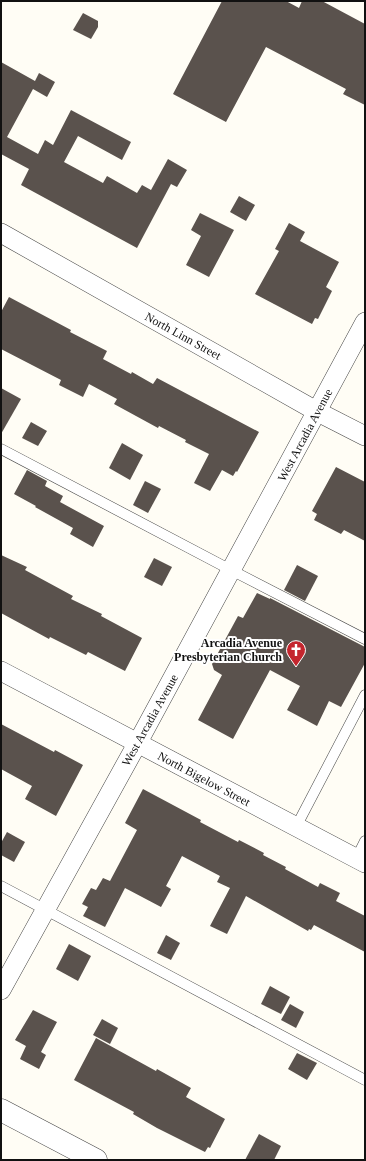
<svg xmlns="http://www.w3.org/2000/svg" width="366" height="1161" viewBox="0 0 366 1161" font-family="Georgia,serif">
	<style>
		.building { fill: #5a524d }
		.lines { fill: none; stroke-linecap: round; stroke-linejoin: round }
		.service-casing { stroke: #444; stroke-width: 11 }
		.minor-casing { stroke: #444; stroke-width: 20 }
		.tertiary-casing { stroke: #444; stroke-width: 23 }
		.service { stroke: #fff; stroke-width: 10 }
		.minor { stroke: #fff; stroke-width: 19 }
		.tertiary { stroke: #fff; stroke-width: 22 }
		.labels { text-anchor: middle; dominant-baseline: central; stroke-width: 4; stroke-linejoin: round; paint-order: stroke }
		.street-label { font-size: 12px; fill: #111; stroke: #fff }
		.poi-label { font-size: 12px; font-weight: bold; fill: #111; stroke: #fff; text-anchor: end }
	</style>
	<rect width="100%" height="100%" fill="#fffdf5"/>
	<g class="building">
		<polygon points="222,1 286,1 299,8 302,1 322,1 365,24 365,105 343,94 346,89 266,47 226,122 173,94"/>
		<polygon points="83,13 98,21 98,27 91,39 73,30"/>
		<polygon points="1,62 35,81 39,73 55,82 47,97 33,89 7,137 38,154 45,140 53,145 71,110 131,142 122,160 78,136 64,162 103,183 107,176 137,193 142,185 151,190 168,159 187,170 177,187 171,184 137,248 21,185 29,169 1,154"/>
		<polygon points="239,196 255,205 246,221 230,212"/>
		<polygon points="200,213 234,230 209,277 186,265 201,236 191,230"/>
		<polygon points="289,223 305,232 300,241 339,262 326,287 332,291 318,319 315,318 312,324 255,294 279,251 275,249"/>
		<polygon points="9,297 71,330 70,332 107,351 103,359 131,374 132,372 153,384 157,378 259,432 237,472 236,471 233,476 222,470 210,491 194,483 209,454 185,442 186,440 159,426 158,428 114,404 117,399 89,384 83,397 59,385 61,380 1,349 1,312"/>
		<polygon points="1,388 21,399 1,434"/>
		<polygon points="31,422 47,431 38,446 22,438"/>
		<polygon points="122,443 143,455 130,480 109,468"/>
		<polygon points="336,467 365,482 365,541 344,530 341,534 314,520 317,514 312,511"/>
		<polygon points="27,470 47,481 45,486 63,496 60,502 104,526 93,547 70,534 73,528 35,507 36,506 14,494"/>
		<polygon points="145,481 161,489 148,513 133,505"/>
		<polygon points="1,555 27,567 25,570 73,596 71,599 102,614 101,616 142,638 125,671 88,652 86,655 50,637 49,639 1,613"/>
		<polygon points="154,558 172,567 162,586 144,577"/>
		<polygon points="297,565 318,576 305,601 284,590"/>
		<polygon points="257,593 270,599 270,598 365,647 365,663 341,707 329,701 317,726 287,710 300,686 270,670 233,739 198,720 222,675 214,670 212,664 238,616 243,618"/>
		<polygon points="1,724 54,752 55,750 83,765 56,816 25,799 32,786 1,769"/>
		<polygon points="143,789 201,820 200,822 238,842 239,840 264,853 263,855 286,867 285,869 318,887 320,883 340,893 336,901 365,916 365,952 314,925 311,930 309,929 308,931 246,896 227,934 210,926 230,888 217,882 220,876 182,856 166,886 171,889 161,907 125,888 105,927 83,916 88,907 82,904 91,888 96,890 103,878 110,881 137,830 125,823"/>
		<polygon points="7,832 25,842 14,862 1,855 1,843"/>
		<polygon points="166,935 180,943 171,960 157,953"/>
		<polygon points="69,944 91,956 78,981 56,969"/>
		<polygon points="270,986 290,997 281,1014 261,1004"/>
		<polygon points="290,1004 304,1012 296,1028 281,1020"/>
		<polygon points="33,1010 57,1022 41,1052 46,1055 39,1069 20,1059 26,1046 15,1040"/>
		<polygon points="102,1019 118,1028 110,1044 93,1035"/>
		<polygon points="96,1038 156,1071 157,1069 191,1088 186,1097 225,1119 210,1148 208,1147 205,1152 157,1128 133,1114 134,1112 74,1080"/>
		<polygon points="297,1053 317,1063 307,1080 288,1069"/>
		<polygon points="259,1134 281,1146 274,1160 245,1160"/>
	</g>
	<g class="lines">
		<g class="service-casing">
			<g id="service">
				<polyline points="1,449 231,570 365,639"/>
				<polyline points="296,827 365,695"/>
				<polyline points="356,859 365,841"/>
				<polyline points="1,886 365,1080"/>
			</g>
		</g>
		<g class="minor-casing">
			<g id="minor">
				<polyline points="1,233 318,412 365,436"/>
				<polyline points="1,671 365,863"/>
				<polyline points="1,990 137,744 365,322"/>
			</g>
		</g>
		<g class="tertiary-casing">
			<polyline id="tertiary" points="1,1110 96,1160"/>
		</g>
		<use href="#service" class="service"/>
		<use href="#minor" class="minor"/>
		<use href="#tertiary" class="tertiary"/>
	</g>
	<defs>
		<g id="church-pin" transform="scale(1)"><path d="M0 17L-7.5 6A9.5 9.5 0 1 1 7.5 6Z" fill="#c4262e" stroke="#fff"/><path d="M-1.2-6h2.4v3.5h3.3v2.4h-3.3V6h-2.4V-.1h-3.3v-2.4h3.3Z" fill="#fff"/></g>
	</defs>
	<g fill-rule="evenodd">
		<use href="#church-pin" x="296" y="650"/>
	</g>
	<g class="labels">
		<g class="street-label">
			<text transform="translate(183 336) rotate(29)">North Linn Street</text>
			<text transform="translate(305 435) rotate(-62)">West Arcadia Avenue</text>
			<text transform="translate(150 720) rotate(-61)">West Arcadia Avenue</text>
			<text transform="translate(204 779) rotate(28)">North Bigelow Street</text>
		</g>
		<g class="poi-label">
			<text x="282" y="643">Arcadia Avenue<tspan x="282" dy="14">Presbyterian Church</tspan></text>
		</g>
	</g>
	<rect width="366" height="1161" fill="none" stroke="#111111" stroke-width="4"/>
</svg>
